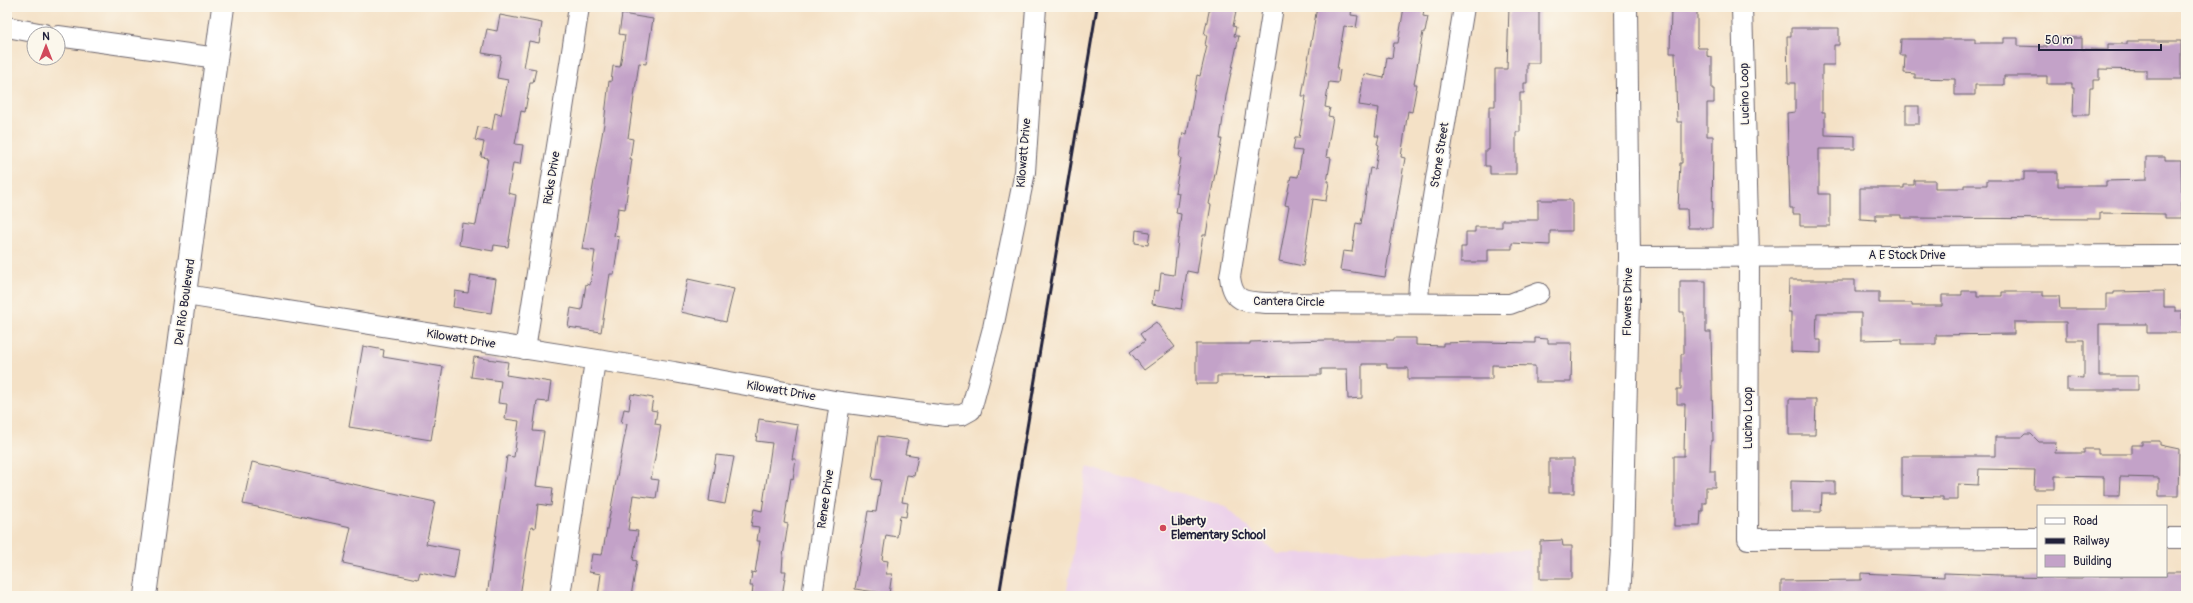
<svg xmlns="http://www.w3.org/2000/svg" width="2193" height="603" viewBox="0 0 2193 603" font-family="Pangolin,sans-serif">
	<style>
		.built { fill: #ecd1ea }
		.building { fill: #c3a2c8 }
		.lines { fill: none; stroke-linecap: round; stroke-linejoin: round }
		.minor-casing { stroke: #6c656c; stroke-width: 22 }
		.tertiary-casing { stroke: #6c656c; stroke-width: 24 }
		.primary-casing { stroke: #6c656c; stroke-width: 24 }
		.minor { stroke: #fff; stroke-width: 20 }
		.tertiary { stroke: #fff; stroke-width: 22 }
		.primary { stroke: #fff; stroke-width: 22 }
		.rail { stroke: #22223b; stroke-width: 3 }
		.poi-dot { fill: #d1495b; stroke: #fbf7ec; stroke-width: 1.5 }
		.labels { text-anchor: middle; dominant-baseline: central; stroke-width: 3.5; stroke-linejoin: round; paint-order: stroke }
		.street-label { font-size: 12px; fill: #22223b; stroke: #fbf7ec }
		.poi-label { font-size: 12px; font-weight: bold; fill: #22223b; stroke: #fbf7ec; text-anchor: start }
	</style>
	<rect width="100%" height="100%" fill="#fbf7ec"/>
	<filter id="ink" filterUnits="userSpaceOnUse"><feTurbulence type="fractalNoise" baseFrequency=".025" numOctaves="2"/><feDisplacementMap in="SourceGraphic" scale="8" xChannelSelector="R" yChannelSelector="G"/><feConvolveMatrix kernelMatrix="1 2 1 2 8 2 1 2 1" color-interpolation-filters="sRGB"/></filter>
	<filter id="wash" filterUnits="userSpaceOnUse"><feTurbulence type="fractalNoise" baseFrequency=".012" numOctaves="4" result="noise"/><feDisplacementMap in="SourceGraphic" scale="16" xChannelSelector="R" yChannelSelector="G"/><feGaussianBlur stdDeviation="0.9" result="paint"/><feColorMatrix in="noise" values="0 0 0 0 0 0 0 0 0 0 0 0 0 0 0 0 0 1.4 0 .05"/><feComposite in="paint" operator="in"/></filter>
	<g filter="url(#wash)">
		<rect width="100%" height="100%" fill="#f4e1c6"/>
		<polygon class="built" points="1087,467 1225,506 1277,554 1531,550 1532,596 1066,596"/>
		<g id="blocks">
			<g class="building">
				<polygon points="1210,7 1237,7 1233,26 1236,27 1234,36 1239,36 1226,96 1220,139 1222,139 1209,204 1211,205 1206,235 1203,235 1197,273 1187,271 1181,309 1152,304 1154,290 1159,291 1161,273 1174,275 1181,214 1176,213 1179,193 1175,192 1181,158 1179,157 1183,133 1187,134 1197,75 1200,76 1207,46 1205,45 1207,35 1204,35"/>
				<polygon points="1317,7 1352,7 1351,15 1358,16 1356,28 1344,26 1337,69 1340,70 1338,83 1329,82 1325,107 1330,108 1328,116 1333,117 1326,157 1331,158 1327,182 1329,182 1326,201 1313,199 1303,266 1279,261 1289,206 1285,205 1291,176 1298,177 1302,151 1293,150 1295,138 1299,138 1306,96 1302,96"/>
				<polygon points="1404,7 1424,9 1423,16 1428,17 1425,32 1423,32 1414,84 1417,84 1412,112 1408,111 1401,157 1405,158 1385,277 1340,270 1343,251 1352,252 1356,223 1361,224 1370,168 1375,169 1379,145 1377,144 1379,136 1375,136 1379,108 1359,105 1364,74 1384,78 1387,57 1392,58 1394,43 1398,43"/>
				<polygon points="1509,7 1539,7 1539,63 1527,63 1527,83 1524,83 1524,93 1520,93 1520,132 1516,132 1516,174 1490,174 1490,166 1485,166 1485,150 1489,150 1489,106 1495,106 1495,69 1507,69"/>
				<polygon points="1671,7 1697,7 1697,44 1698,48 1707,48 1707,56 1712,57 1712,89 1714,89 1714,103 1707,103 1707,136 1713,136 1712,228 1688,228 1687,209 1678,209 1680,163 1682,163 1682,122 1677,122 1675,53 1670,53"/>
				<polygon points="622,14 653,19 646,64 639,63 628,138 633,139 630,159 632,159 625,209 618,208 614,236 619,237 614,274 610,274 601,332 568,327 571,308 582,310 586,284 590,285 595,251 582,249 604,124 609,81 611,82 613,66 620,67 625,35 619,34"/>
				<polygon points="500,15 542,23 539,43 529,41 524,67 536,69 533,83 530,83 525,112 521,111 515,144 523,145 520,164 513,163 508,193 516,195 508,247 494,245 493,251 459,245 462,223 476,225 488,158 481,157 484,142 475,140 478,127 492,130 495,113 501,115 508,80 497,78 501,56 482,53 487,29 497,31"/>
				<polygon points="1791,28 1839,28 1839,45 1834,45 1834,65 1822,65 1822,112 1825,112 1825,135 1855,136 1855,149 1819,149 1819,194 1830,194 1830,226 1800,226 1800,214 1793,214 1793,208 1790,208 1787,113 1795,112 1795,83 1788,83 1787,36 1791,36"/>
				<polygon points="2004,38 2018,38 2018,46 2047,47 2047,38 2082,38 2082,49 2108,50 2108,44 2127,44 2127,41 2181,41 2181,79 2147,79 2147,70 2099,69 2099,80 2093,80 2093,88 2090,88 2089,115 2073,115 2074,88 2072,88 2072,84 2047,84 2047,76 2004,76 2004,85 1975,85 1975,95 1955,95 1955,79 1915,78 1915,74 1904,73 1905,55 1900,55 1901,39 1975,39 1975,43 2004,43"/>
				<rect x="1906" y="106" width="13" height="18"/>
				<polygon points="2146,157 2165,157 2165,160 2181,160 2182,218 2165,218 2165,214 2100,213 2100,219 1901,218 1901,215 1876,215 1876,220 1860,219 1860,188 1904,188 1904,185 1914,185 1914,180 1935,180 1935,188 1964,188 1964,185 1987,185 1987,180 2024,180 2024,172 2058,172 2058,186 2106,186 2106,181 2146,180"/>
				<polygon points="1538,200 1572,200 1572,231 1550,231 1550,245 1512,243 1512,249 1488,249 1488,262 1461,262 1461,247 1466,247 1466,232 1475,232 1475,227 1502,227 1502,220 1538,220"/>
				<polygon points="1136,230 1150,232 1148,245 1135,243"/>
				<polygon points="471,275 496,279 491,313 453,307 455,291 468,293"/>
				<polygon points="688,279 734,289 726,322 681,312"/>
				<polygon points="1789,280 1855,280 1855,292 1879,292 1879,303 1912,303 1912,306 1942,306 1942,295 1962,295 1962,291 1977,291 1977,296 2002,296 2002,292 2043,292 2043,296 2059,296 2060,309 2106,309 2106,294 2114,294 2114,292 2164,291 2164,307 2175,307 2175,311 2182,311 2182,333 2147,333 2147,324 2099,324 2099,376 2138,376 2138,390 2067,390 2067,377 2084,378 2084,340 2066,340 2066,322 2014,322 2014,334 1936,335 1936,344 1902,344 1902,339 1861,340 1861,313 1817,313 1816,340 1821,340 1821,353 1791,352 1791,312 1788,312"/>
				<polygon points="1680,281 1706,281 1706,332 1711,332 1713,441 1711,441 1710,471 1715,471 1715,487 1706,487 1706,503 1703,503 1703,511 1701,511 1700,526 1674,526 1674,456 1684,456 1685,404 1677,404 1677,389 1681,389 1681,354 1684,354 1684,312 1680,312"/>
				<polygon points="1156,322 1175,347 1144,370 1130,352 1145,341 1140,334"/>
				<polygon points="1394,338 1416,338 1416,345 1443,346 1443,343 1481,342 1535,343 1535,338 1548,339 1548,343 1572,343 1571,382 1535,382 1535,366 1492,365 1492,379 1408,379 1408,368 1387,368 1387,364 1362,364 1362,398 1348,399 1347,369 1321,369 1321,375 1217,376 1217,384 1196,384 1196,344 1250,344 1250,342 1327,340 1394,340"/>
				<polygon points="363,346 384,350 383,357 443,367 431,440 349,427"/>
				<polygon points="474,357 508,362 506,375 551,382 548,402 537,401 533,431 544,432 536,486 553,488 551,506 538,504 535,528 531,527 520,596 487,596 507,456 514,457 519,421 505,419 507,404 498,403 501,381 471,377"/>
				<polygon points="631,394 653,398 651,410 657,411 655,424 661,425 651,479 659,480 656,498 633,495 628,530 638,531 633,560 637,561 631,596 598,596 601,574 589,572 592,554 602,555 627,424 621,423 624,409 629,410"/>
				<polygon points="1789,399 1816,399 1815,435 1789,435"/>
				<polygon points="759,419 798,425 792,459 796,459 793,479 791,478 784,523 788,524 783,556 782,571 786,571 782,596 752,596 753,586 750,586 752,572 755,573 760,541 757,541 759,527 751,526 754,509 762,511 772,443 756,441"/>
				<polygon points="2025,434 2031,434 2039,442 2056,442 2055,453 2084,453 2084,449 2098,449 2098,454 2132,454 2132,445 2142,445 2142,441 2160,441 2160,445 2179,449 2178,496 2159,496 2159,478 2120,477 2119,496 2104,496 2104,477 2055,476 2055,489 2034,489 2035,470 1979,469 1978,485 1958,484 1958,500 1943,500 1943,497 1902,496 1902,456 1995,456 1995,437 2022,437"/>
				<polygon points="878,436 908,440 905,454 918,456 914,476 907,475 902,502 908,503 906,517 900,516 897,537 886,535 882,560 888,561 886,574 892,574 889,594 855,589 868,511 876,512 881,480 872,479"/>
				<polygon points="716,455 734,457 725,504 709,501"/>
				<rect x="1549" y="459" width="25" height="34"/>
				<polygon points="252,462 435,502 426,544 459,550 454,579 420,572 418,579 343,563 351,527 243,504"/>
				<polygon points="1791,481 1835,482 1835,494 1822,494 1821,512 1791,512"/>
				<polygon points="1562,540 1563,546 1572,546 1572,579 1540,579 1540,541"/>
				<polygon points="2166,572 2186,572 2186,596 1781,596 1781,581 1861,580 1861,573 1944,577 1944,573 2001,575 2001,577 2083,578 2083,576 2166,576"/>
			</g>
		</g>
	</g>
	<g filter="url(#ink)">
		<use href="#blocks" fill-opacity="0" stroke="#6c656c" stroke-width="1"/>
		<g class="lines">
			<g class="minor-casing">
				<g id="minor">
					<path d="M 1273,7 L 1230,277 C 1233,302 1244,302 1267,303 L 1510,304 L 1539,293"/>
					<polyline points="1742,7 1749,255 1748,539 2038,538"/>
					<polyline points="7,27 44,34"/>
					<polyline points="58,36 217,58"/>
					<polyline points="1629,257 2186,255"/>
					<polyline points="186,295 674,372 840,402 946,416 962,415 971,410 993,328 1025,172 1036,7"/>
					<polyline points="1418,303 1419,283 1464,7"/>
					<polyline points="525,349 579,7"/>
					<polyline points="2166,538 2186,538"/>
					<polyline points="560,596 595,361"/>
					<polyline points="812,596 840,402"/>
				</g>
			</g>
			<g class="tertiary-casing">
				<polyline id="tertiary" points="1619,596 1622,548 1629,257 1626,7"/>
			</g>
			<g class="primary-casing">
				<polyline id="primary" points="145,596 223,7"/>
			</g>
			<use href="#minor" class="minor"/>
			<use href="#tertiary" class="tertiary"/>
			<use href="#primary" class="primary"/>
			<polyline class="rail" points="999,596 1097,7"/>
		</g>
	</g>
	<circle class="poi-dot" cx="1163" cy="528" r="4"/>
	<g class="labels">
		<g class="street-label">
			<text transform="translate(1745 94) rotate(-91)">Lucino Loop</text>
			<text transform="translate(1024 153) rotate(-85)">Kilowatt Drive</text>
			<text transform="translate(1440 155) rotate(-81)">Stone Street</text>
			<text transform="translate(552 178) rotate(-81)">Ricks Drive</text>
			<text x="1907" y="255">A E Stock Drive</text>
			<text transform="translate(185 302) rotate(-82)">Del Río Boulevard</text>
			<text transform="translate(1289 302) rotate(1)">Cantera Circle</text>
			<text transform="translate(1628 302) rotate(-89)">Flowers Drive</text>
			<text transform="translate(461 339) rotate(9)">Kilowatt Drive</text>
			<text transform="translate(781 391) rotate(10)">Kilowatt Drive</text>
			<text transform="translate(1748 418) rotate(-90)">Lucino Loop</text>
			<text transform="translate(826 499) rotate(-82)">Renee Drive</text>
		</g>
		<g class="poi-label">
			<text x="1171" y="521">Liberty<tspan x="1171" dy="14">Elementary School</tspan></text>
		</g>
	</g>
	<rect width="2193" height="603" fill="none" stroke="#fbf7ec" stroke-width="24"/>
	<rect x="2037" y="505" width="130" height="72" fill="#fbf7ec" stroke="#a4a2a5"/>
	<rect x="2045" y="518" width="20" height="6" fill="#ffffff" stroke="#a4a2a5"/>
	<text x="2073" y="525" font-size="12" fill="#22223b">Road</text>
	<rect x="2045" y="538" width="20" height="6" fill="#22223b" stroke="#a4a2a5"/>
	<text x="2073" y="545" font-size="12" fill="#22223b">Railway</text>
	<rect x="2045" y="555" width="20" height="12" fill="#c3a2c8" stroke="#a4a2a5"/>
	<text x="2073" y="565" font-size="12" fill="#22223b">Building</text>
	<g transform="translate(46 46)"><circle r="19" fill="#fbf7ec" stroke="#a4a2a5"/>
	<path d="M0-3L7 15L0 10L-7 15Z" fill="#d1495b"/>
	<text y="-6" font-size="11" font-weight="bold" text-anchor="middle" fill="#22223b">N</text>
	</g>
	<path d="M2039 44v6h122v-6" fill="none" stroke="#22223b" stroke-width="2"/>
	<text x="2045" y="44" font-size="12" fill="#22223b" stroke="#fbf7ec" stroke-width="3" paint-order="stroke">50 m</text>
</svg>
